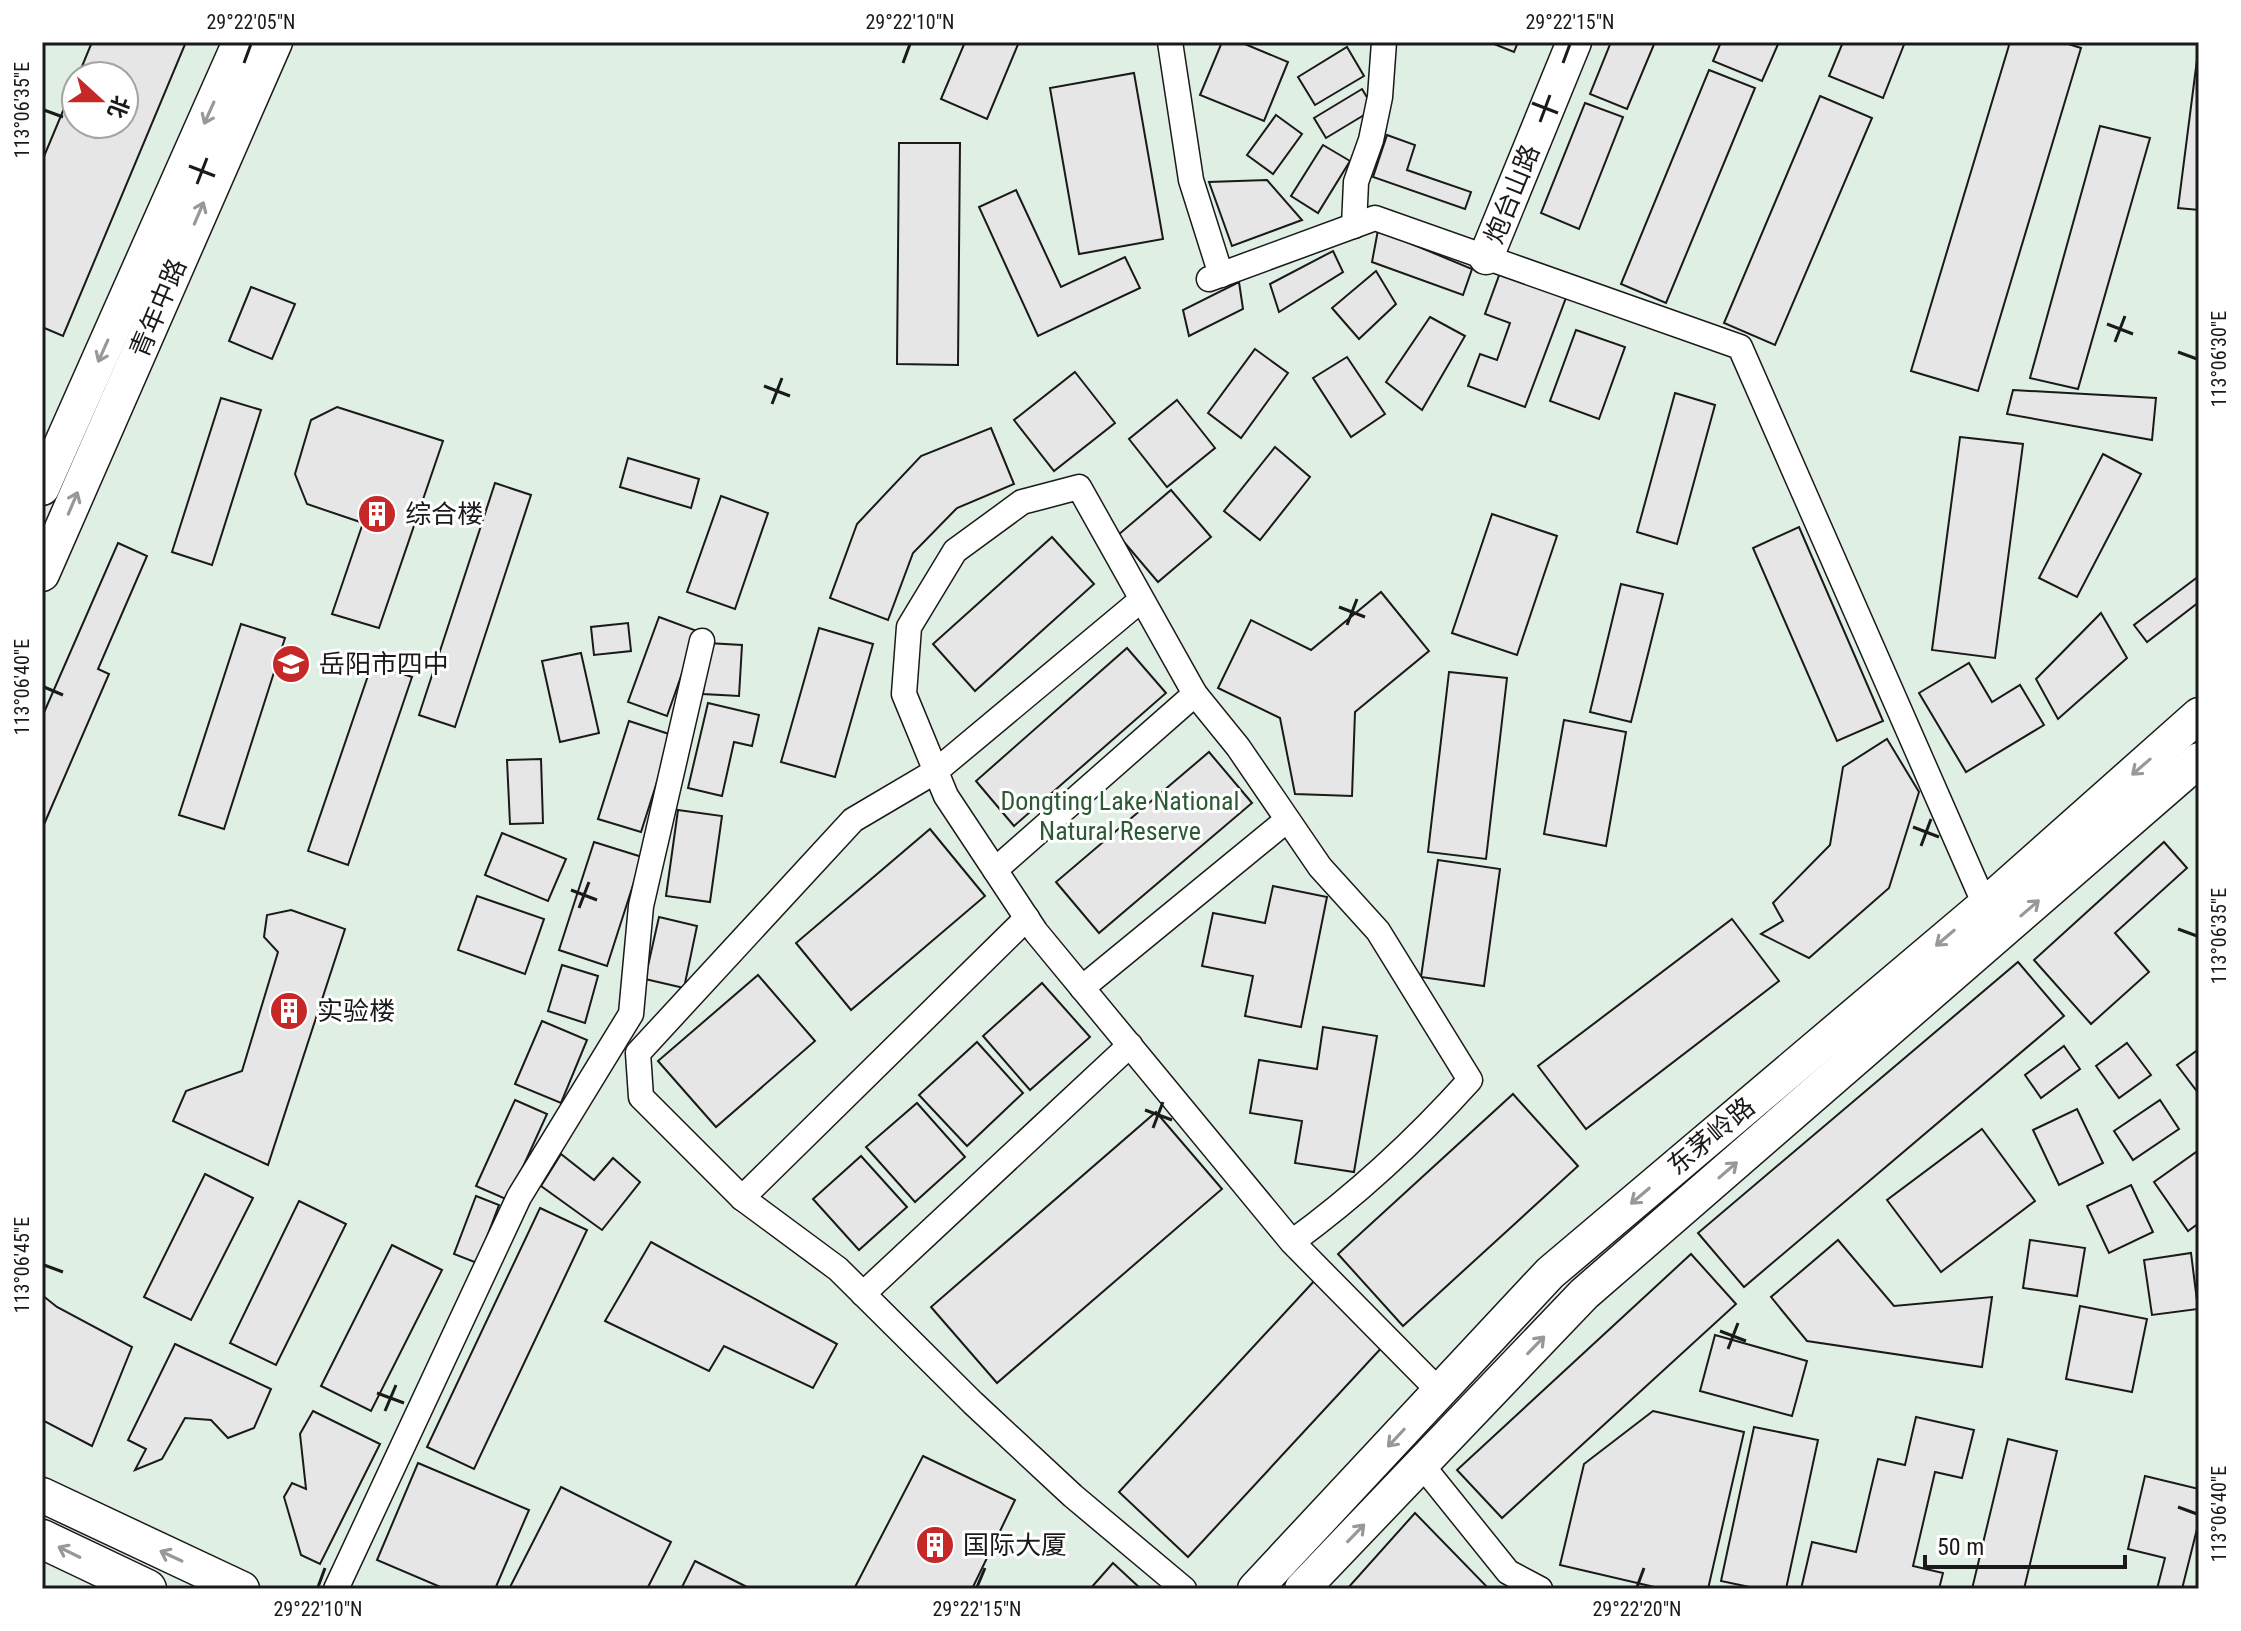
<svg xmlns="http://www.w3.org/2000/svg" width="2241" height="1631" viewBox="0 0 2241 1631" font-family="'Roboto Condensed','Noto Sans SC',sans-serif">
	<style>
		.green { fill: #e0efe3; stroke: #6a6a6a; stroke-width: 2; fill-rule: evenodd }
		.building { fill: #e6e6e6; stroke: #1a1a1a; stroke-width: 2 }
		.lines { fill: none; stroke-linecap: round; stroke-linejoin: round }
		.street-casing { stroke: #1a1a1a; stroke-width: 27 }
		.secondary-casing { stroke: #1a1a1a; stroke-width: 37 }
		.primary-casing { stroke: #1a1a1a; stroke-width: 41 }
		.street { stroke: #fff; stroke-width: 24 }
		.secondary { stroke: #fff; stroke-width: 34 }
		.primary { stroke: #fff; stroke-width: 38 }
		.oneway { stroke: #989898 }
		.ticks { fill: none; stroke: #1a1a1a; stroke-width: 3 }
		.labels { text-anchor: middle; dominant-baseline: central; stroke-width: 6; stroke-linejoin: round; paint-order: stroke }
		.street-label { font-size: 26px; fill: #1a1a1a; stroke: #fff }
		.poi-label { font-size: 26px; fill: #1a1a1a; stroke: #fff; text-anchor: start }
		.park-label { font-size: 26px; fill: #2b5a34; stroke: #fff }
		.neatline { fill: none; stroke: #1a1a1a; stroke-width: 3 }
		.ticks-label { font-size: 20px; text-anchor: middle; fill: #1a1a1a }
	</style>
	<rect width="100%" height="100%" fill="#fff"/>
	<path class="green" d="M 42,42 L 2199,42 L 2199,1589 L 42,1589 ZM 76,76 L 124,76 L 124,124 L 76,124 Z"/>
	<g class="building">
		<polygon points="92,42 186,42 63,336 42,327 42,161 76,80 76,124 124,124 124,76 78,76"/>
		<polygon points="965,42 1019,42 987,119 941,99"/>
		<polygon points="1222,42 1240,42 1288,62 1264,121 1200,95"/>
		<polygon points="1489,42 1518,42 1514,52"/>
		<polygon points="1611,42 1655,42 1627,109 1590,94"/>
		<polygon points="1721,42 1779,42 1762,81 1713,61"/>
		<polygon points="1843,42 1905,42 1883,98 1829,76"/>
		<polygon points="2010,42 2062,42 2081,48 1978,391 1911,371"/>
		<polygon points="2199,44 2199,210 2178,208"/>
		<polygon points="1347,47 1364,76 1315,105 1298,77"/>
		<polygon points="1709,70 1755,88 1666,303 1621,284"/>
		<polygon points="1134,73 1163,239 1079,254 1050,88"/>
		<polygon points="1362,89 1374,109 1326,138 1314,118"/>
		<polygon points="1820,96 1872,118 1775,345 1724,323"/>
		<polygon points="1585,103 1623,117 1579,229 1541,213"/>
		<polygon points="1276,115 1302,134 1273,174 1247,155"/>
		<polygon points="2100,126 2150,138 2078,389 2030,378"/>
		<polygon points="1387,135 1415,145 1407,170 1471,192 1465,209 1373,177"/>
		<polygon points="899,143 960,143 958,365 897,364"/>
		<polygon points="1323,145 1350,161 1318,213 1291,196"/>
		<polygon points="1267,180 1302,220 1232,246 1209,182"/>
		<polygon points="1016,190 1061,287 1125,257 1140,288 1038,336 979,207"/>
		<polygon points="1378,230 1472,269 1463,295 1372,262"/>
		<polygon points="1333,251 1343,272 1279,312 1270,284"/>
		<polygon points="1501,270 1567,295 1525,407 1468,386 1480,354 1497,360 1510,323 1485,314"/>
		<polygon points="1376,271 1396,304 1359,339 1332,308"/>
		<polygon points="1239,282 1243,309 1189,336 1183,310"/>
		<polygon points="251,287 295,304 272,359 229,341"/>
		<polygon points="1430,317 1465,336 1422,410 1386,382"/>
		<polygon points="1576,330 1625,347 1599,419 1550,401"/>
		<polygon points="1255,349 1288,373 1241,438 1208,413"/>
		<polygon points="1347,357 1385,414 1351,437 1313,378"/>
		<polygon points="1075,372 1115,423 1054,471 1014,420"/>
		<polygon points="2013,390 2156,398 2152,440 2007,414"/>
		<polygon points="1675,393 1715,405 1677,544 1637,532"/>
		<polygon points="221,398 261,410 212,565 172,552"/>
		<polygon points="1177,400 1215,448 1167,487 1129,439"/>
		<polygon points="337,407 443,441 379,628 332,614 363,523 307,504 295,474 311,420"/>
		<polygon points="991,428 1014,484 957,508 913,553 888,620 830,598 857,524 921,456"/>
		<polygon points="1960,437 2023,444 1995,658 1932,650"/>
		<polygon points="1275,447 1310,477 1260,540 1224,511"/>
		<polygon points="2103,454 2141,474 2077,597 2039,578"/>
		<polygon points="628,458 699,479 691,508 620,487"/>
		<polygon points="495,483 531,495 455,727 419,715"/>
		<polygon points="1171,490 1211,537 1158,582 1118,535"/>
		<polygon points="721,496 768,513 735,609 687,592"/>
		<polygon points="1492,514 1557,536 1517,655 1452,633"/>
		<polygon points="1799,527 1883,721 1837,741 1753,548"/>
		<polygon points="1052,537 1094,584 975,691 933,644"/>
		<polygon points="118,543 147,556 98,669 109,674 42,829 42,717"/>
		<polygon points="2199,576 2199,602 2147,642 2134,625"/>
		<polygon points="1621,584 1663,594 1631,722 1590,712"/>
		<polygon points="1381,592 1429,651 1355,712 1352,796 1295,794 1280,718 1218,688 1251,620 1311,650"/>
		<polygon points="2101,613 2127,658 2058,719 2036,679"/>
		<polygon points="659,617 697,631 667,716 628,702"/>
		<polygon points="628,623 631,651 594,655 591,627"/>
		<polygon points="241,624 285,638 224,829 179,815"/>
		<polygon points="819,628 873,644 835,777 781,762"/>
		<polygon points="707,643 742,645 739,696 703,694"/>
		<polygon points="1127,648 1166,693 1014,826 976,781"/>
		<polygon points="581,653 599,733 560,742 542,661"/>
		<polygon points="1969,663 1992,702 2020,685 2044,725 1966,772 1919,693"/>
		<polygon points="372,664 412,677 348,865 308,851"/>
		<polygon points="1449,672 1507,678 1486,859 1428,852"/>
		<polygon points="708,703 759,715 752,746 734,742 722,796 688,788"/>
		<polygon points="1564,720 1626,732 1606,846 1544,834"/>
		<polygon points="629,721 672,735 641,832 598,819"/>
		<polygon points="1887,739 1919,792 1889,888 1809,958 1761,934 1783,921 1773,903 1830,845 1843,767"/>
		<polygon points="1209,752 1252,803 1099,933 1056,882"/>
		<polygon points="541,759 543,823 510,824 507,760"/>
		<polygon points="678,810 722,816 710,902 666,896"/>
		<polygon points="930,829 985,896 851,1010 796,943"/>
		<polygon points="502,833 566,859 548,901 485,875"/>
		<polygon points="594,842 642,857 607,966 559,950"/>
		<polygon points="2164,842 2187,868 2115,933 2149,972 2091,1024 2034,960"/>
		<polygon points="1438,860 1500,869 1484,986 1421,977"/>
		<polygon points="1273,886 1327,897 1301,1027 1245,1016 1253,976 1202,966 1213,913 1265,923"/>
		<polygon points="477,896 544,919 525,974 458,950"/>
		<polygon points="291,910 345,929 268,1165 173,1121 186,1091 242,1071 278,952 264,937 267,915"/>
		<polygon points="659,917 697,926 684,988 645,979"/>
		<polygon points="1732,919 1779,981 1586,1129 1538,1066"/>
		<polygon points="2018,962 2064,1016 1744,1287 1698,1233"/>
		<polygon points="562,965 598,976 585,1023 548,1011"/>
		<polygon points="758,975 815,1041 716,1127 658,1061"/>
		<polygon points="1042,983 1090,1037 1030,1090 983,1036"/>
		<polygon points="542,1021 587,1040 561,1103 515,1084"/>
		<polygon points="1323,1027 1377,1036 1354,1172 1295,1163 1302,1121 1250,1113 1259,1060 1317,1069"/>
		<polygon points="977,1042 1023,1093 967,1146 919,1095"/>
		<polygon points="2127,1043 2151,1075 2119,1098 2096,1066"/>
		<polygon points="2064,1046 2080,1069 2041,1098 2025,1075"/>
		<polygon points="2199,1049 2199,1094 2177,1065"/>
		<polygon points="1513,1094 1578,1166 1403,1326 1338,1254"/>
		<polygon points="515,1100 547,1114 508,1200 476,1186"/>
		<polygon points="2160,1100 2179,1129 2133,1160 2114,1131"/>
		<polygon points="917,1103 965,1157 915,1202 866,1147"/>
		<polygon points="2077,1109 2103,1163 2059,1185 2033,1130"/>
		<polygon points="1156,1112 1222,1189 997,1383 931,1307"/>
		<polygon points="1982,1129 2035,1201 1941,1272 1887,1200"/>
		<polygon points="2199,1150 2199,1223 2188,1231 2154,1182"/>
		<polygon points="561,1154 594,1180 613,1158 640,1182 602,1230 541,1186"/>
		<polygon points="861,1156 907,1207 859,1250 813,1199"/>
		<polygon points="205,1174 253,1198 191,1320 144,1297"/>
		<polygon points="2131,1185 2153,1232 2109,1253 2087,1206"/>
		<polygon points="476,1196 499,1205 477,1263 454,1254"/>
		<polygon points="299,1201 346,1224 276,1365 230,1343"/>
		<polygon points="540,1208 587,1230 474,1469 427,1447"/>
		<polygon points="1838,1240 1894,1306 1992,1297 1982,1367 1807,1341 1771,1297"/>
		<polygon points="2030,1240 2085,1248 2077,1296 2023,1288"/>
		<polygon points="651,1242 837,1344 813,1388 724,1346 709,1371 605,1321"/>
		<polygon points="392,1245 442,1270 371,1411 321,1386"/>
		<polygon points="2191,1253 2198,1309 2152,1315 2144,1260"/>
		<polygon points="1691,1254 1736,1304 1502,1518 1457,1470"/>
		<polygon points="1316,1279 1385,1344 1188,1557 1119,1492"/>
		<polygon points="42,1295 57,1307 132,1347 92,1446 42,1420"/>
		<polygon points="2080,1306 2147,1319 2132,1392 2066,1379"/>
		<polygon points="1715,1335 1807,1361 1792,1416 1700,1391"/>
		<polygon points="175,1344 271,1389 254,1428 228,1438 211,1420 185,1418 162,1459 135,1470 146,1449 128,1440"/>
		<polygon points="313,1411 380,1444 320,1564 301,1555 284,1497 292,1483 306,1489 300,1434"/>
		<polygon points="1653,1411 1744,1432 1708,1589 1663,1589 1560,1565 1584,1464"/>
		<polygon points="1916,1417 1974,1430 1962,1478 1935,1472 1913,1566 1943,1573 1939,1589 1801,1589 1812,1542 1856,1552 1878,1459 1905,1465"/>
		<polygon points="1754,1427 1818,1440 1786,1589 1759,1589 1721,1581"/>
		<polygon points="2008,1439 2057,1451 2024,1589 1972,1589"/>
		<polygon points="923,1456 1015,1500 972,1589 854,1589"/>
		<polygon points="418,1463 529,1510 495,1589 445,1589 377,1560"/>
		<polygon points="2145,1476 2199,1489 2199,1521 2182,1589 2157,1589 2165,1558 2128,1549"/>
		<polygon points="561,1487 671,1542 647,1589 509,1589"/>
		<polygon points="1415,1513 1488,1588 1490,1589 1347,1589"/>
		<polygon points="695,1561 751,1589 681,1589"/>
		<polygon points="1113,1563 1141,1589 1090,1589"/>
	</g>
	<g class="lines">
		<g class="street-casing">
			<g id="street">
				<polyline points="1170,42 1191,180 1221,275"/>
				<polyline points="1354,226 1356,182 1371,140 1380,97 1384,42"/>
				<polyline points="1209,279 1375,218 1740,347 1985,905"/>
				<polyline points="1141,600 936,771 853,820 638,1053 641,1097 742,1198 838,1269 973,1403 1073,1496 1184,1589"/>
				<polyline points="995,870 1195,694"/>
				<polyline points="1082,988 1287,820"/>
				<polyline points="742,1198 1027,918"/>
				<path d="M 1292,1242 C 1358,1194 1416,1140 1470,1080 L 1378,931 L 1320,867 L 1238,747 L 1195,694 L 1079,487 L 1022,502 L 955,551 L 909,627 L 904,694 L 946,796 L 1036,932 L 1292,1242 L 1439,1391"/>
				<polyline points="863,1294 1130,1045"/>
				<polyline points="1421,1464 1508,1572 1540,1589"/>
				<polyline points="336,1589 519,1197 631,1014 641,906 702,641"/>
			</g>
		</g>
		<g class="secondary-casing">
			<g id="secondary">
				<polyline points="1486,257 1574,42"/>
				<polyline points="42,488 240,42"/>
				<polyline points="42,574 275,42"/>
				<polyline points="42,1495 242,1589"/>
				<polyline points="1255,1589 1550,1273 1985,905 2199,715"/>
				<polyline points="1302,1589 1584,1294 2199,760"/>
			</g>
		</g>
		<g class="primary-casing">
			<polyline id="primary" points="42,1539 147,1589"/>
		</g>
		<use href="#street" class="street"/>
		<use href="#secondary" class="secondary"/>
		<use href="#primary" class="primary"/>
	</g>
	<defs><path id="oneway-shaft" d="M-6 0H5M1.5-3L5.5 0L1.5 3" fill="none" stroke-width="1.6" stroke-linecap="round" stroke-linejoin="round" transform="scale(2)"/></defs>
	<g class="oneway">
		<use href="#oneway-shaft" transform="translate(209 113) rotate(114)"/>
		<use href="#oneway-shaft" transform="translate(199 213) rotate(-67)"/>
		<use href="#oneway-shaft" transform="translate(103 351) rotate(114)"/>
		<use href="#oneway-shaft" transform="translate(73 503) rotate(-67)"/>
		<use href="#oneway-shaft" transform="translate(2141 767) rotate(139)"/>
		<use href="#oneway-shaft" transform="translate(2030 908) rotate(-41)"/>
		<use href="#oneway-shaft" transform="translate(1945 938) rotate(140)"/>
		<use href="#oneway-shaft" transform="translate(1728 1170) rotate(-41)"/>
		<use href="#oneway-shaft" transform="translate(1640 1196) rotate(140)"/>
		<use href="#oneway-shaft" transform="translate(1536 1345) rotate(-46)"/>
		<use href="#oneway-shaft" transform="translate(1396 1438) rotate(133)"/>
		<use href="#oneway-shaft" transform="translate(1356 1533) rotate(-46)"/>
		<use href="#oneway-shaft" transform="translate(69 1552) rotate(-154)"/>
		<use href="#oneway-shaft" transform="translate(171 1556) rotate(-155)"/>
	</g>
	<path class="ticks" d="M 244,63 L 251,44M 903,63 L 910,44M 1563,63 L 1570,44M 1532,103 L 1558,113M 44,110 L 63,117M 1540,122 L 1550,95M 189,166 L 215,176M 197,184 L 207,158M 2107,324 L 2133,334M 2115,342 L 2125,316M 2178,352 L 2197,359M 764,386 L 790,396M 772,404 L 782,378M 1339,607 L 1365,617M 1347,625 L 1357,599M 44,687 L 63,695M 1913,827 L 1939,837M 1921,846 L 1931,819M 571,890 L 597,900M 579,908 L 589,882M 2178,929 L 2197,936M 1145,1110 L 1172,1120M 1153,1128 L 1163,1102M 44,1265 L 63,1272M 1720,1331 L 1746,1341M 1728,1349 L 1738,1323M 377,1393 L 404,1403M 385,1411 L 396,1385M 2178,1507 L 2197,1514M 318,1587 L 325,1568M 977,1587 L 985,1568M 1637,1587 L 1644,1568"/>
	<defs>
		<g id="building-disc" transform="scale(2)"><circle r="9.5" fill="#c62828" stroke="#fff"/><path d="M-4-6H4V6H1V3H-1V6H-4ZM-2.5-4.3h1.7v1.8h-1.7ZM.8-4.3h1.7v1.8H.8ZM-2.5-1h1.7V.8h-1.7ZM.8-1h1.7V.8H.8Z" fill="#fff"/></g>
		<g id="school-disc" transform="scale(2)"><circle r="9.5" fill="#c62828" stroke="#fff"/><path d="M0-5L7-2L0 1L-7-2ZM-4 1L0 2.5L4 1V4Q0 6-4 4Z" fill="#fff"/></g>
	</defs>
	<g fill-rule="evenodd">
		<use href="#building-disc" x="377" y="514"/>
		<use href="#school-disc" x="291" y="664"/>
		<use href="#building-disc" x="289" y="1011"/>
		<use href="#building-disc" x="935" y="1545"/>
	</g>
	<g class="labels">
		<g class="street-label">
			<text transform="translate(1512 194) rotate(-68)">炮台山路</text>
			<text transform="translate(158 308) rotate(-67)">青年中路</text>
			<text transform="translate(1711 1136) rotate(-40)">东茅岭路</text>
		</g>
		<g class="poi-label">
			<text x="405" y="514">综合楼</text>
			<text x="319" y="664">岳阳市四中</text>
			<text x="317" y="1011">实验楼</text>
			<text x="963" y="1545">国际大厦</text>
		</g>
		<g class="park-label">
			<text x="1120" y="801">Dongting Lake National<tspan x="1120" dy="30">Natural Reserve</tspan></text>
		</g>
	</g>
	<rect width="2241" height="1631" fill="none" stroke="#ffffff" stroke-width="88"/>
	<g transform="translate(100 100) rotate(111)"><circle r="38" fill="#ffffff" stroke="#a3a3a3" stroke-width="2"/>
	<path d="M0-6L14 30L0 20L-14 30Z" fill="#c62828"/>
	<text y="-12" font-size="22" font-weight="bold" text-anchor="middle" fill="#1a1a1a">北</text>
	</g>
	<path d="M1925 1555v12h200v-12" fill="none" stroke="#1a1a1a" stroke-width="4"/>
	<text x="1937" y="1555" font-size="24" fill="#1a1a1a" stroke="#ffffff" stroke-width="6" paint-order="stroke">50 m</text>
	<rect x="44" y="44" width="2153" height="1543" class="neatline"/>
	<g class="ticks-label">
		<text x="251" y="29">29°22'05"N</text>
		<text x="910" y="29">29°22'10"N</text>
		<text x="1570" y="29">29°22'15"N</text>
		<text transform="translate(22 110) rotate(-90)" y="7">113°06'35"E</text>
		<text transform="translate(2219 359) rotate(-90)" y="7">113°06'30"E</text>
		<text transform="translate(22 687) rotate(-90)" y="7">113°06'40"E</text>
		<text transform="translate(2219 936) rotate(-90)" y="7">113°06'35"E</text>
		<text transform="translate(22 1265) rotate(-90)" y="7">113°06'45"E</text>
		<text transform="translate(2219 1514) rotate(-90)" y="7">113°06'40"E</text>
		<text x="318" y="1616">29°22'10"N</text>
		<text x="977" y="1616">29°22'15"N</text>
		<text x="1637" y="1616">29°22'20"N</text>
	</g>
</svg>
